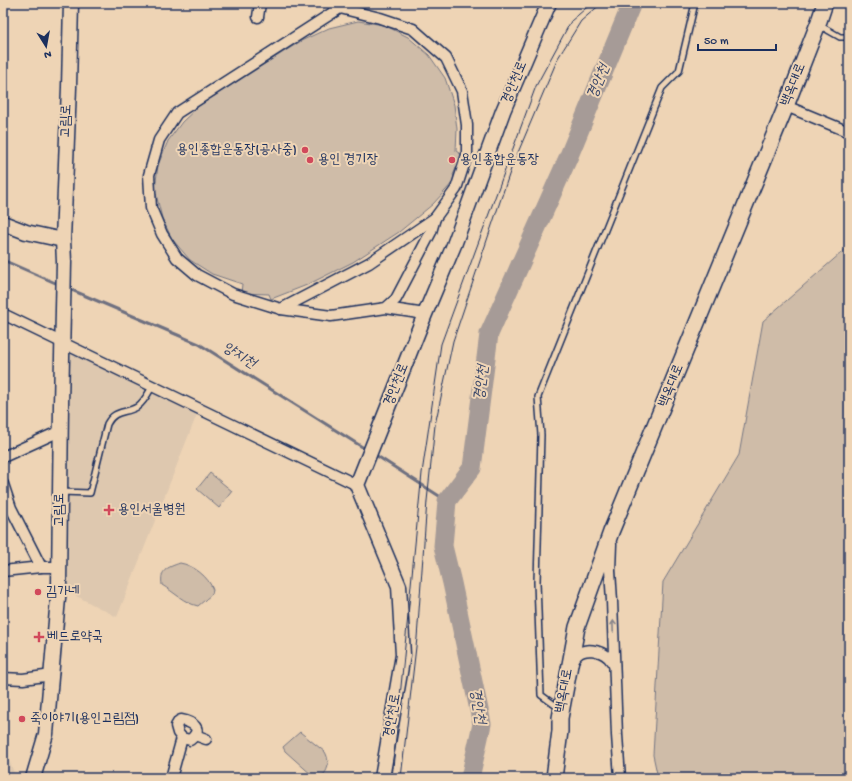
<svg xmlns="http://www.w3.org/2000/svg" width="852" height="781" viewBox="0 0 852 781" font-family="'Gochi Hand','Poor Story',sans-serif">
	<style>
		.built { fill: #dec8af }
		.green { fill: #cfbca8; stroke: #757683 }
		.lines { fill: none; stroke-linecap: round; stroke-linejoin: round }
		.stream { stroke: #6e7080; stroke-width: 3 }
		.river { stroke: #a69b97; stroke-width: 19 }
		.lane-casing { stroke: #1b2f5e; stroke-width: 8 }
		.street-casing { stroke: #1b2f5e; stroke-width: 13 }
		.secondary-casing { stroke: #1b2f5e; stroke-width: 17 }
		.primary-casing { stroke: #1b2f5e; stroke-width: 18 }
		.lane { stroke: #eed4b5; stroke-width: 5 }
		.street { stroke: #eed4b5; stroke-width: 10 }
		.secondary { stroke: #eed4b5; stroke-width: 14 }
		.primary { stroke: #eed4b5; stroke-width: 15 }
		.tram { stroke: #1b2f5e; stroke-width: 1 }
		.oneway { stroke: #84828a }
		.poi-dot { fill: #d1495b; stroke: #eed4b5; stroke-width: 1.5 }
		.labels { text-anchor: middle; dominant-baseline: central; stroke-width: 4; stroke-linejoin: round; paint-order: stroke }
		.street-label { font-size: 14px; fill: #1b2f5e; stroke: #eed4b5 }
		.poi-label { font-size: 14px; fill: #1b2f5e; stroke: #eed4b5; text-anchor: start }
		.water-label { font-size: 15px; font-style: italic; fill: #374569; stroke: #eed4b5 }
	</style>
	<rect width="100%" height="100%" fill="#eed4b5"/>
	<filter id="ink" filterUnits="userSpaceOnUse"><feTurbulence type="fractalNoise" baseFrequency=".025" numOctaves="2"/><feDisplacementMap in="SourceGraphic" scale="8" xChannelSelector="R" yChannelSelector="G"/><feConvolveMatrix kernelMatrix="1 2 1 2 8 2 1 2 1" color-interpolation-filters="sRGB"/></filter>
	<g filter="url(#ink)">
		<g class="built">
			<polygon points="62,343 199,409 117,617 59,587"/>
			<polygon points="3,744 16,778 3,778"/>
		</g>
		<g class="green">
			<polygon points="358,21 384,25 408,37 429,55 445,78 454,105 457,129 456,151 462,155 453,175 456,179 433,204 399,232 353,262 307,285 271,299 269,294 241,293 242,284 212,274 190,260 172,239 162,218 155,190 158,165 168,141 182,122 200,105 301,41 329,28"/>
			<polygon points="849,246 849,778 658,778 653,755 663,582 739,455 763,321"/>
			<polygon points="210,473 232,491 219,508 197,489"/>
			<path d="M 180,563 C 193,565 209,577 213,590 L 212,594 L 198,606 C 184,603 174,592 162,585 C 160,570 166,568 180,563 Z"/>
			<path d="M 300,732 L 325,752 C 331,762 328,780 313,776 L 285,751 L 283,747 Z"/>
		</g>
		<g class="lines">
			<g class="stream">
				<polyline points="3,260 60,285"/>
				<polyline points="67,288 199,344 367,450"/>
				<polyline points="374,454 447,501"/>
			</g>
			<polyline class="river" points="470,778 482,724 452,583 443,546 447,501 472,468 489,334 568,158 632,3"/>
			<g class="lane-casing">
				<g id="lane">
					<polyline points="819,25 840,37 849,37"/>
					<path d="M 61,492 L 90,493 L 107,424 C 115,409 125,414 137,407 C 144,402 148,394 152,387"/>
					<polyline points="559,708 541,695 537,582 541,435 538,397 662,88 679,71 695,3"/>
				</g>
			</g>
			<g class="street-casing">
				<g id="street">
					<polyline points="258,17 260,3"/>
					<polyline points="786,106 849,132"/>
					<polyline points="386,308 331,316 281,309 233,294 197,275 177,258 162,234 151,208 149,175 159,140 177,113 340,8 380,18 413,29 446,58 462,91 467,125 467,155 456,189 435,218 431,232 396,299 386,308 425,314"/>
					<polyline points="281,309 369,263 435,218"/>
					<polyline points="3,314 357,485"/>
					<polyline points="3,457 60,431"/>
					<polyline points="3,484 11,508 41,567"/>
					<polyline points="611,544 610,570 612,601 617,735 620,778"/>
					<polyline points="3,571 41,567 59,567"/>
					<path d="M 571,664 C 573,661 575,657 577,655 C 585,647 600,650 608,657 C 610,659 612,662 614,665"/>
					<polyline points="3,678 23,679 52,675"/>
					<path d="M 181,720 C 193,722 204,729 190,740 L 182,738 L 178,733 L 176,726 L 179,721 Z"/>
					<polyline points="195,735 206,739"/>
					<polyline points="171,778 182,738"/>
				</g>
			</g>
			<g class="secondary-casing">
				<g id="secondary">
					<polyline points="3,223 26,232 63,240"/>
					<polyline points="33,778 46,734 59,587 61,405 64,262 63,240 69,87 71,3"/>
					<polyline points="382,778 403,655 399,586 357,485 425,314 454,245 503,111 549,3"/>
				</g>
			</g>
			<g class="primary-casing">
				<polyline id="primary" points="554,778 560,731 560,718 577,627 611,532 786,106 818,24 825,3"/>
			</g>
			<use href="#lane" class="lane"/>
			<use href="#street" class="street"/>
			<use href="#secondary" class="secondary"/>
			<use href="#primary" class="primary"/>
			<g class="tram">
				<polyline points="392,778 422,473 441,344 536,86 571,21 592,3"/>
				<polyline points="401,778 417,638 427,501 435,425 453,341 511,169 558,58 581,21 602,3"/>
			</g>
		</g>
		<defs><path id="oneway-shaft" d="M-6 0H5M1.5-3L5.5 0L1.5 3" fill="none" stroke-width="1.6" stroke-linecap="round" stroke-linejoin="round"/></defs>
		<use class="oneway" href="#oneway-shaft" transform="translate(613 626) rotate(-92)"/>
	</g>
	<g class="poi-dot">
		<circle cx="305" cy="150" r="4"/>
		<circle cx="310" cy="160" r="4"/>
		<circle cx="452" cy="160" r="4"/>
		<path d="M107 504h4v4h4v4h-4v4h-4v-4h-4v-4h4z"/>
		<circle cx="38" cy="592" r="4"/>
		<path d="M37 631h4v4h4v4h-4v4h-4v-4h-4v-4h4z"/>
		<circle cx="22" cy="719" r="4"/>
	</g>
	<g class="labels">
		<g class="street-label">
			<text transform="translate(515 83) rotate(-67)">경안천로</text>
			<text transform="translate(794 85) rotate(-68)">백옥대로</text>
			<text transform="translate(67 121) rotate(-88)">고림로</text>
			<text transform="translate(397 385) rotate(-68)">경안천로</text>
			<text transform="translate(672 386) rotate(-68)">백옥대로</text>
			<text transform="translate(60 510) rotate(-90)">고림로</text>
			<text transform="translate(565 691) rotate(-80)">백옥대로</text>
			<text transform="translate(393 716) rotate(-80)">경안천로</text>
		</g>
		<g class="poi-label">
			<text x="297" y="150" text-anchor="end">용인종합운동장(공사중)</text>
			<text x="318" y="160">용인 경기장</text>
			<text x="460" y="160">용인종합운동장</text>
			<text x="118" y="510">용인서울병원</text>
			<text x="46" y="592">김가네</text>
			<text x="47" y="637">베드로약국</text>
			<text x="30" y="719">죽이야기(용인고림점)</text>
		</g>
		<g class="water-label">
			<text transform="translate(599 82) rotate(-67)">경안천</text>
			<text transform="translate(239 356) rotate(32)">양지천</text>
			<text transform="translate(482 383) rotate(-83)">경안천</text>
			<text transform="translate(477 706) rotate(81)">경안천</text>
		</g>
	</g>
	<rect width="852" height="781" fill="none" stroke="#eed4b5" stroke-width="16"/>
	<rect x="8" y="8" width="836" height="765" fill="none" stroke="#1b2f5e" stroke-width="1.5" filter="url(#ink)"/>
	<g transform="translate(46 46) rotate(169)" stroke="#eed4b5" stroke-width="3" paint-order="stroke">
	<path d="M0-3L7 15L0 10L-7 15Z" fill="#1b2f5e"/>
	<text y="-6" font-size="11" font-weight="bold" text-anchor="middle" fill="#1b2f5e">N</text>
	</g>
	<path d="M698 44v6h78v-6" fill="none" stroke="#1b2f5e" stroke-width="2"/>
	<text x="704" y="44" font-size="12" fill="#1b2f5e" stroke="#eed4b5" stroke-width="3" paint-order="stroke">50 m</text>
</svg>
